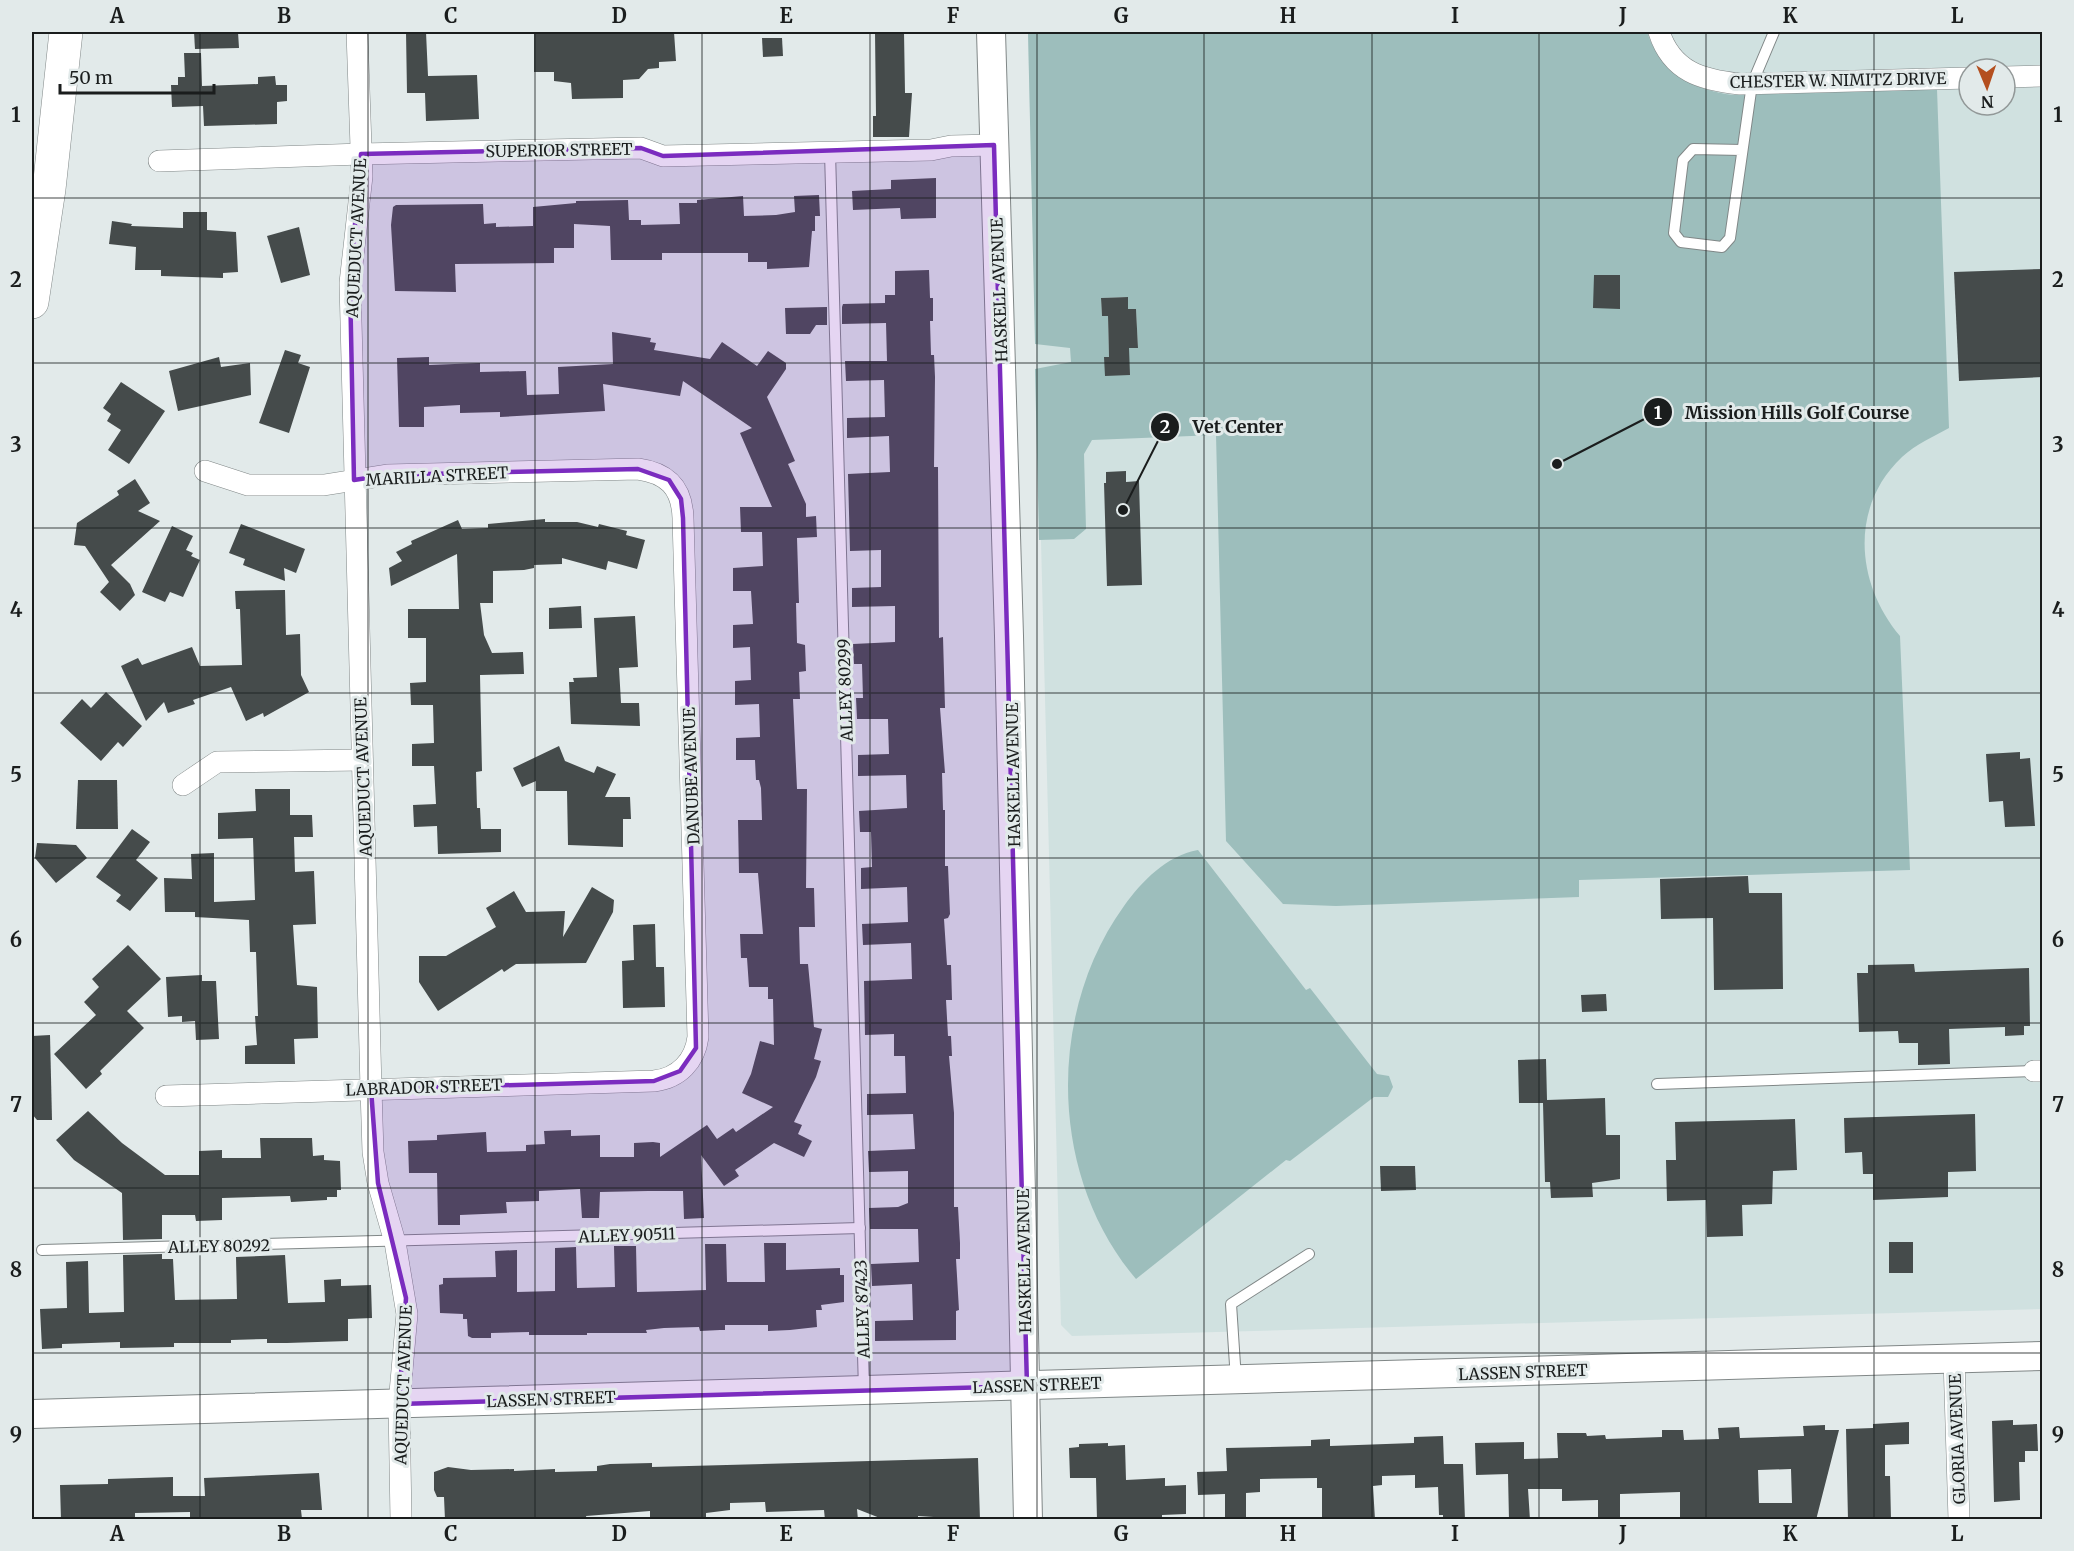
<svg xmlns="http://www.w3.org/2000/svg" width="2074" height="1551" viewBox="0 0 2074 1551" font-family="Merriweather,serif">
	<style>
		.built { fill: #d0e1e0; fill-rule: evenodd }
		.green { fill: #9dbebc; fill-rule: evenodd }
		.building { fill: #454b4b; fill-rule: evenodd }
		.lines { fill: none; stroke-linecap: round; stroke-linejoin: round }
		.service-casing { stroke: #808787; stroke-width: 12 }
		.minor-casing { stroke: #808787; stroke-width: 22 }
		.secondary-casing { stroke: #808787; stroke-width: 30 }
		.motorway-casing { stroke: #808787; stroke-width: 34 }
		.service { stroke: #fff; stroke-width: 10 }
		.minor { stroke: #fff; stroke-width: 21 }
		.secondary { stroke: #fff; stroke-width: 28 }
		.motorway { stroke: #fff; stroke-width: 33 }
		.marked { fill: #7b2cbf; fill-opacity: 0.2; stroke: #7b2cbf; stroke-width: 4.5; stroke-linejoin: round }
		.grid { fill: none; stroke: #1a1d1d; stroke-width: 1.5; stroke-opacity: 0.55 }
		.labels { text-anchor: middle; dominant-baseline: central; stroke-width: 6; stroke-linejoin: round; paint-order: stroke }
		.street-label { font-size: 16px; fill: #1a1d1d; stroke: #e2eaea }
		.leader { fill: none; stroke: #1a1d1d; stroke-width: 2 }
		.callout-dot { fill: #1a1d1d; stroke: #e2eaea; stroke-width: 2 }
		.mark-label { font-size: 18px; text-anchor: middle; font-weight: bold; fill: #fff }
		.callout-label { font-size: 18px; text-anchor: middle; font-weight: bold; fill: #1a1d1d; stroke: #e2eaea; stroke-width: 6; stroke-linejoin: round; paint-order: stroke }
		.neatline { fill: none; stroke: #1a1d1d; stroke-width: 2 }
		.grid-label { font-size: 20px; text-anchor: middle; font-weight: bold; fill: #1a1d1d }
	</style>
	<rect width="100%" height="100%" fill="#e2eaea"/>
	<path class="built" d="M 1028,32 L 2042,32 L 2042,1309 L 1072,1336 L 1061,1325 ZM 1969,69 L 2005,69 L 2005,105 L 1969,105 Z"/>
	<g class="green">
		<path d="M 1028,32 L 1647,32 C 1661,73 1693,90 1733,95 L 1937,89 L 1949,428 C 1933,437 1916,444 1902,457 C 1849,507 1856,584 1900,636 L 1910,870 L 1579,880 L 1579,897 L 1336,906 L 1283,904 L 1226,841 L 1216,435 L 1092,440 L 1084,454 L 1086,529 L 1074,539 L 1039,540 L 1035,369 L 1071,362 L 1070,348 L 1035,344 ZM 1127,297 L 1128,309 L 1136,309 L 1138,348 L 1129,348 L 1105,375 L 1109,357 L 1108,316 L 1102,316 L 1101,298 Z"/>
		<path d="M 1198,850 L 1306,990 L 1310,988 L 1377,1074 L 1389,1076 L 1393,1087 L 1388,1097 L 1374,1097 L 1290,1161 L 1286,1160 L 1136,1279 C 1049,1177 1046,1014 1124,906 C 1142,881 1166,856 1198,850 Z"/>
	</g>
	<g class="building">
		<polygon points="194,32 238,32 239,48 195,49"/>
		<polygon points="406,32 426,32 428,76 477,75 479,119 426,121 425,93 407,93"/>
		<polygon points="534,32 674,32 676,61 659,62 659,68 648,69 639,79 623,80 623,98 572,99 571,83 554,81 554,72 534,72"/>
		<polygon points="875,32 904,32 905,93 912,93 909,137 873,137 873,116 876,116"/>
		<polygon points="762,38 782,38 783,56 763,57"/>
		<polygon points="184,53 201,53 202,86 258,84 258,77 275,76 276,85 287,85 287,101 277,102 277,124 204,126 203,106 172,107 171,85 178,85 178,77 185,77"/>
		<polygon points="936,178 936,218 901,219 900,208 853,210 852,191 891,189 891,180"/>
		<polygon points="819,195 820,216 815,216 815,231 812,231 809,267 767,269 767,262 748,262 748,253 662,253 662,260 611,260 610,226 574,224 574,248 554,248 554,263 455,264 456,292 395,291 391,225 393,207 396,205 483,204 484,224 496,223 496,227 533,226 533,207 576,203 576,201 628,200 629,220 641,220 641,225 680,224 679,203 697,203 697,200 743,196 744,216 776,215 795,212 794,196"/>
		<polygon points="183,212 207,212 207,230 236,232 238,272 223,273 223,278 161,276 161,270 135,270 136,247 109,244 112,221 132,224 131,226 183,228"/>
		<polygon points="299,227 310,275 281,283 267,236"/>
		<polygon points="2043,269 2043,377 1959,381 1954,272"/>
		<polygon points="929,270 930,298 933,298 933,321 930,321 931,355 934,355 935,377 934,467 938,467 939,638 943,637 945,708 940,708 945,773 942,773 943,810 945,810 945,866 948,866 950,914 948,918 944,919 947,965 951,965 952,1000 946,1000 948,1036 951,1036 952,1056 949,1056 954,1113 954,1207 958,1207 960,1243 960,1259 956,1259 959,1310 956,1311 956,1340 875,1341 875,1321 913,1320 912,1284 872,1286 871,1264 919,1262 918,1229 870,1229 869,1208 898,1207 908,1203 908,1171 869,1172 868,1151 915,1149 913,1114 867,1115 867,1094 906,1093 905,1056 894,1056 894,1034 865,1035 864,981 912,979 911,943 863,945 862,924 908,922 907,887 861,889 861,868 872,867 871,832 860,832 859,811 907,808 906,775 858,776 858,755 889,754 888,719 857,719 856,698 863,698 862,664 854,664 853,644 895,642 895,606 852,607 852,588 881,587 881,550 850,551 848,474 890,472 889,436 847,438 847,418 885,417 884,380 846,381 845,361 887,361 886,323 842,324 842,307 843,304 885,303 885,295 895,295 895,271"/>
		<polygon points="1594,275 1620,275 1620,309 1593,308"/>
		<polygon points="1128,297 1128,309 1136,309 1138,348 1129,348 1130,375 1105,376 1104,357 1109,357 1108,316 1102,316 1101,298"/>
		<polygon points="827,307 827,325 816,325 810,334 786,334 785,308"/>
		<polygon points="612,332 651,338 650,342 656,343 654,350 710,359 722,342 757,366 768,351 786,363 786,369 767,397 795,461 788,464 806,504 806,517 816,516 817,537 797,538 799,603 796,603 797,643 805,645 806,671 799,672 800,699 793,699 797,789 807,789 806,888 814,888 815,927 799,927 800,964 808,964 814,1027 822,1029 814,1059 821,1061 816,1077 794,1122 802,1125 798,1134 812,1141 804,1157 774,1143 735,1170 739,1176 724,1186 701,1155 704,1218 684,1219 683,1191 648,1191 600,1192 599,1218 582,1218 580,1189 539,1191 539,1201 506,1202 507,1213 460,1215 460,1225 438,1225 437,1173 409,1173 408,1141 437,1140 437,1135 486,1132 487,1152 526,1151 526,1145 545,1144 544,1131 571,1130 571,1136 600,1135 600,1157 634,1157 634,1143 653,1142 660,1143 660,1157 707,1125 717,1139 733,1128 736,1132 773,1107 742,1093 751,1074 760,1041 774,1045 773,999 768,999 768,987 749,987 747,958 741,958 740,934 763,934 758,873 739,873 738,820 762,820 761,788 759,780 756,780 755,760 736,760 736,738 760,737 759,704 735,705 735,681 751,680 750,647 733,648 733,625 753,624 751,591 733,591 733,568 763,566 762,532 741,532 740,507 772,507 740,433 752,428 683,381 680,396 603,384 605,411 500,417 500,412 460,413 460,405 424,407 424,427 399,427 397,358 429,357 429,365 480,363 480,372 526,371 527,395 559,394 558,367 613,364"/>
		<polygon points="285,350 301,355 298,363 310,367 289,433 259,423"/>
		<polygon points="219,357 221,367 250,363 251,395 178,411 169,371"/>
		<polygon points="121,382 165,411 129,464 108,450 121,430 107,421 111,414 103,408"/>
		<polygon points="1126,471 1126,482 1139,481 1142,585 1107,586 1104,483 1106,483 1106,472"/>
		<polygon points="135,479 150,503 138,511 160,521 111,565 130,584 135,595 120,611 100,592 109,582 85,546 74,545 77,523 119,495 117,491"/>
		<polygon points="545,519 545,522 577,522 598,527 599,524 627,531 626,535 645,540 637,569 608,561 606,570 562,558 562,564 534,565 534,568 524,570 493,571 493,603 480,603 484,635 492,653 523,652 524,674 480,675 482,771 476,772 477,808 480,808 481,829 501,829 501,852 438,854 437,826 414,827 413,805 436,804 434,766 412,766 412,744 434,743 433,705 411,705 410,683 426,682 426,638 408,638 408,609 459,609 457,554 391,586 389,568 402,561 396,552 412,544 411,541 458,520 462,529 488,528 488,524"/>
		<polygon points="241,524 305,549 296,573 284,568 285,581 243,565 245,559 229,553"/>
		<polygon points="172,526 193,536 186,550 193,553 191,556 200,560 183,597 170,592 165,602 142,592"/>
		<polygon points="285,590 286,635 300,634 301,675 309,692 264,717 263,713 246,721 231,687 193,700 195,704 168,713 164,702 146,721 121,666 138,658 142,665 192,647 200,666 242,665 240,609 236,609 235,591"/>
		<polygon points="581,606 582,628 549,629 549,608"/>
		<polygon points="635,616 638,667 619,668 621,703 639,703 640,726 571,724 569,682 574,682 573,678 597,677 594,618"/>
		<polygon points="106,692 142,726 123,747 118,742 101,761 60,723 82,699 91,708"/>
		<polygon points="559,746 565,761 594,773 597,766 616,774 605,797 630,797 631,819 623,819 623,847 568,845 567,791 536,791 536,781 522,787 513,768"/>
		<polygon points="2020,752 2020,759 2030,758 2035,826 2005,827 2003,801 1989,802 1986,754"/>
		<polygon points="78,780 117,780 118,829 76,829"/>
		<polygon points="255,789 290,789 290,815 312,815 313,837 294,837 295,872 314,871 316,924 293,925 297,985 317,987 318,1038 294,1039 295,1064 245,1064 245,1046 257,1045 255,1016 258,1016 256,952 250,952 249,920 195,917 195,912 165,912 164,878 192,879 191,854 214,853 214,902 255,900 253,838 218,839 218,813 256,811"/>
		<polygon points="132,829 150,842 136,860 158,878 130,911 116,901 121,895 96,877"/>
		<polygon points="37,843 76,845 87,858 56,883 35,858"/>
		<polygon points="1748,876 1749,893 1782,893 1783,989 1714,990 1713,918 1661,919 1660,879"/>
		<polygon points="592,887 614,900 613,912 586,963 516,964 504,972 502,969 438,1011 419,982 419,956 446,956 496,927 486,908 514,891 526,912 565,911 563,937"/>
		<polygon points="655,924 656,967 664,967 665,1007 623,1008 622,961 634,960 633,925"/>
		<polygon points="128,945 161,979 127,1011 144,1028 100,1071 102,1074 86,1089 54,1054 96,1015 84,1002 99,987 92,979"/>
		<polygon points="1914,964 1915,972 2029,968 2030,1026 2024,1026 2024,1035 2005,1036 2005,1027 1949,1029 1950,1064 1918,1065 1918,1043 1899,1043 1898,1031 1859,1032 1857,973 1868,973 1868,965"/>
		<polygon points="202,975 202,981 216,981 219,1039 196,1040 195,1021 182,1022 182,1016 168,1017 166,977"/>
		<polygon points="1606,994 1607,1011 1582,1012 1581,995"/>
		<polygon points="50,1035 52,1120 37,1120 32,1114 32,1036"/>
		<polygon points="1546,1059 1547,1100 1605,1098 1606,1135 1620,1135 1620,1179 1592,1183 1593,1197 1551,1198 1550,1182 1545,1182 1543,1103 1519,1103 1518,1060"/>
		<polygon points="88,1111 122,1143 165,1175 199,1175 199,1151 222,1150 222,1158 261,1158 260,1138 312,1138 313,1156 324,1155 324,1160 340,1161 341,1190 337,1190 337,1197 327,1197 327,1200 291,1202 290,1196 222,1198 222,1220 196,1221 195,1215 162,1215 162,1239 123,1240 122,1193 74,1160 56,1140"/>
		<polygon points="1975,1114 1976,1171 1948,1172 1948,1197 1873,1200 1873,1174 1863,1174 1862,1152 1845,1153 1844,1118"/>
		<polygon points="1795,1119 1797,1170 1773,1171 1772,1204 1742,1205 1743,1236 1707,1237 1706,1200 1667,1201 1666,1160 1676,1160 1675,1122"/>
		<polygon points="1380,1166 1415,1166 1416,1190 1381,1191"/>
		<rect x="1889" y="1242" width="24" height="31"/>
		<polygon points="764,1243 786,1243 786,1270 840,1268 840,1275 844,1275 844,1302 821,1305 822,1310 816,1310 817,1327 790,1330 768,1331 768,1325 725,1325 725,1330 720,1330 700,1331 699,1327 664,1328 646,1330 647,1333 587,1333 587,1335 529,1335 529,1332 491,1333 491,1338 472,1338 468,1336 467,1319 463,1319 463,1314 440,1313 439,1285 443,1284 443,1278 496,1277 495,1251 517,1250 517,1292 555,1291 555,1248 576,1247 577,1288 615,1287 614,1246 636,1246 637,1292 678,1291 706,1290 705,1244 726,1244 727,1282 765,1282"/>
		<polygon points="162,1254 162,1259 173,1259 175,1300 237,1299 236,1257 285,1255 288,1303 325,1302 324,1280 341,1279 341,1286 371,1285 372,1318 348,1319 348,1341 287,1343 267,1343 267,1339 231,1340 231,1343 174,1343 174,1347 120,1348 120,1342 62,1344 62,1348 42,1349 40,1309 67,1308 66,1262 88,1261 89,1313 124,1312 123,1255"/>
		<polygon points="2013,1420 2013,1425 2037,1424 2038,1451 2025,1451 2025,1462 2019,1462 2020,1500 1994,1502 1992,1421"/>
		<polygon points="1909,1422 1909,1444 1885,1445 1885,1476 1890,1476 1891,1520 1848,1520 1846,1429 1873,1428 1873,1424"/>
		<path d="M 1825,1425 L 1825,1430 L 1839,1430 L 1816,1520 L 1680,1520 L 1680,1492 L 1620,1494 L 1620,1520 L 1598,1520 L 1598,1500 L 1562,1501 L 1562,1489 L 1528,1489 L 1530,1520 L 1509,1520 L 1508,1474 L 1476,1475 L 1475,1443 L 1524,1442 L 1524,1459 L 1558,1458 L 1557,1433 L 1586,1433 L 1587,1436 L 1605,1435 L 1606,1439 L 1662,1437 L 1662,1430 L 1683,1430 L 1684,1440 L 1719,1439 L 1718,1428 L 1739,1427 L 1740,1438 L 1804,1436 L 1803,1426 ZM 1791,1469 L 1792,1503 L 1759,1503 L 1758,1470 Z"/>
		<polygon points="1443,1436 1444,1464 1463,1464 1465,1520 1443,1520 1443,1515 1439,1515 1438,1487 1415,1488 1415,1475 1382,1476 1382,1485 1373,1486 1375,1520 1322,1520 1322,1488 1317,1488 1317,1478 1260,1479 1260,1492 1246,1493 1246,1520 1225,1520 1225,1494 1198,1495 1197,1472 1227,1471 1226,1448 1311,1446 1311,1440 1330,1439 1330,1446 1414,1443 1414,1437"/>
		<polygon points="1108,1443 1108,1446 1125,1445 1126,1480 1165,1478 1165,1486 1186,1485 1186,1514 1162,1515 1162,1520 1097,1520 1096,1478 1070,1478 1069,1448 1079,1447 1079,1444"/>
		<polygon points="978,1458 980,1520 918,1516 918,1520 885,1520 857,1509 858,1520 825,1520 824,1510 766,1512 765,1502 730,1503 730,1510 706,1513 706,1520 650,1520 650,1511 586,1516 587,1520 445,1520 444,1497 437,1497 434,1490 434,1472 448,1467 471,1470 514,1469 514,1471 555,1469 555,1472 597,1471 597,1466 610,1464 652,1463 652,1467"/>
		<polygon points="319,1473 322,1510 301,1510 302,1519 190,1520 190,1512 135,1513 135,1520 61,1520 60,1485 108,1484 108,1479 173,1477 173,1496 205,1496 204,1478"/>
	</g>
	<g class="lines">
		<g class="service-casing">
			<g id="service">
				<polyline points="1742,150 1693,149 1683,160 1674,233 1681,242 1722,247 1730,238 1752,84 1774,32"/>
				<polyline points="830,152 864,1390"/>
				<polyline points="1657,1084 2034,1071"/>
				<polyline points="42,1250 860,1228"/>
				<polyline points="1236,1380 1231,1304 1309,1254"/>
			</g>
		</g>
		<g class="minor-casing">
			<g id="minor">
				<polyline points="357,32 362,176 350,283 371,1089 373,1152 378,1183 395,1242 407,1314 399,1404 401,1520"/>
				<path d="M 1659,32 C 1672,72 1702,80 1740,84 L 1969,78"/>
				<polyline points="2005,77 2042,76"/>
				<polyline points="159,161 361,154 641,148 663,156 931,150 951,146 994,145"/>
				<polyline points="183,785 217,762 362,760"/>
				<polyline points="2034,1071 2042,1071"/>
				<path d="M 166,1096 L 654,1081 C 679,1078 695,1061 698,1037 L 683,518 C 682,487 667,473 638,469 L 387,475 L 324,485 L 248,485 L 205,471"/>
				<polyline points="1954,1359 1959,1520"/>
			</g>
		</g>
		<g class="secondary-casing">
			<g id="secondary">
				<polyline points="991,32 1009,636 1028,1520"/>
				<polyline points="32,1414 2042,1356"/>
			</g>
		</g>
		<g class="motorway-casing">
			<polyline id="motorway" points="32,302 49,189 66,32"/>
		</g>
		<use href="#service" class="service"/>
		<use href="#minor" class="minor"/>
		<use href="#secondary" class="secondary"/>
		<use href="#motorway" class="motorway"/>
	</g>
	<path class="marked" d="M 994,145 L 1027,1386 L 399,1404 L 406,1298 L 378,1183 L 371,1089 L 654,1081 L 680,1071 L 696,1048 L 683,518 L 681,499 L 669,480 L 638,469 L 387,475 L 354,480 L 350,283 L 361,154 L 641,148 L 663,156 Z"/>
	<path class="grid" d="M 200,32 L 200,1520M 368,32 L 368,1520M 535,32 L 535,1520M 702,32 L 702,1520M 870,32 L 870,1520M 1037,32 L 1037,1520M 1204,32 L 1204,1520M 1372,32 L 1372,1520M 1539,32 L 1539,1520M 1706,32 L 1706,1520M 1874,32 L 1874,1520M 32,198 L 2042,198M 32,363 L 2042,363M 32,528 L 2042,528M 32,693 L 2042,693M 32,858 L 2042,858M 32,1023 L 2042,1023M 32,1188 L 2042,1188M 32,1353 L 2042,1353"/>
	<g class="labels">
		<g class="street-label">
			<text transform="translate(1838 80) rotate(-1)">CHESTER W. NIMITZ DRIVE</text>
			<text transform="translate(559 150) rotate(-1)">SUPERIOR STREET</text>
			<text transform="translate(356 238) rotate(-87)">AQUEDUCT AVENUE</text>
			<text transform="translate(999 290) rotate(-92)">HASKELL AVENUE</text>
			<text transform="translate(437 476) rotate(-3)">MARILLA STREET</text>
			<text transform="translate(845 690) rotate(-92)">ALLEY 80299</text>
			<text transform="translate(1013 775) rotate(-91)">HASKELL AVENUE</text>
			<text transform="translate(691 776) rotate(-92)">DANUBE AVENUE</text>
			<text transform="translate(363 777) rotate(-92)">AQUEDUCT AVENUE</text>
			<text transform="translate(424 1087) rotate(-2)">LABRADOR STREET</text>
			<text transform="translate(627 1235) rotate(-2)">ALLEY 90511</text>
			<text transform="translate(219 1246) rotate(-1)">ALLEY 80292</text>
			<text transform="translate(1024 1261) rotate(-91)">HASKELL AVENUE</text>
			<text transform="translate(862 1309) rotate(-92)">ALLEY 87423</text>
			<text transform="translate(1523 1372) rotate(-2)">LASSEN STREET</text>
			<text transform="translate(403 1385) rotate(-88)">AQUEDUCT AVENUE</text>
			<text transform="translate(1037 1385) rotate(-2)">LASSEN STREET</text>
			<text transform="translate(551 1399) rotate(-2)">LASSEN STREET</text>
			<text transform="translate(1957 1439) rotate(-92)">GLORIA AVENUE</text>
		</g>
	</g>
	<path class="leader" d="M1557 464L1658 412M1123 510L1165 427"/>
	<g class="callout-dot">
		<circle cx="1557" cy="464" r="6"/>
		<circle cx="1123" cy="510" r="6"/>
		<circle cx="1658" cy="412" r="15"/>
		<circle cx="1165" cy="427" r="15"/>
	</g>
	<g class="mark-label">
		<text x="1658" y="419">1</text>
		<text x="1165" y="433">2</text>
	</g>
	<g class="callout-label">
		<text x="1797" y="419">Mission Hills Golf Course</text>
		<text x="1238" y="433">Vet Center</text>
	</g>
	<rect width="2074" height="1551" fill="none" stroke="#e2eaea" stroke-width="66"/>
	<g transform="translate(1987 87) rotate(178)"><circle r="28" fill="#e2eaea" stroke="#929898" stroke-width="1.5"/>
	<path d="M0-4.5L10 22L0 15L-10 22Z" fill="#b44f1f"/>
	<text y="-9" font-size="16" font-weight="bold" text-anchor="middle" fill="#1a1d1d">N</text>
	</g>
	<path d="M60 84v9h154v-9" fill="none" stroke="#1a1d1d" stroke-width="3"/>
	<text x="69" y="84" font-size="18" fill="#1a1d1d" stroke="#e2eaea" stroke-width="4.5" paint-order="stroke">50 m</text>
	<rect x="33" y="33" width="2008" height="1485" class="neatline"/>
	<g class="grid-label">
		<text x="117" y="23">A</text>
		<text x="284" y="23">B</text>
		<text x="451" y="23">C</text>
		<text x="619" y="23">D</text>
		<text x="786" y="23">E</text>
		<text x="953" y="23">F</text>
		<text x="1121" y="23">G</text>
		<text x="1288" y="23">H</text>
		<text x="1455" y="23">I</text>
		<text x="1623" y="23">J</text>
		<text x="1790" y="23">K</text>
		<text x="1957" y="23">L</text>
		<text x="16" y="122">1</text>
		<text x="2058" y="122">1</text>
		<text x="16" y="287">2</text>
		<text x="2058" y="287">2</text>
		<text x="16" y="452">3</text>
		<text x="2058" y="452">3</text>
		<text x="16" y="617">4</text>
		<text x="2058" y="617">4</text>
		<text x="16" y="782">5</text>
		<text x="2058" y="782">5</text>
		<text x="16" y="947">6</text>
		<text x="2058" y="947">6</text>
		<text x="16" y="1112">7</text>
		<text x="2058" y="1112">7</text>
		<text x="16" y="1277">8</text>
		<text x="2058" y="1277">8</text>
		<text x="16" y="1442">9</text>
		<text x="2058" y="1442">9</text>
		<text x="117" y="1541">A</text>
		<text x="284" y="1541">B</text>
		<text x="451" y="1541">C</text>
		<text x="619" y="1541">D</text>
		<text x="786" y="1541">E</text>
		<text x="953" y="1541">F</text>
		<text x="1121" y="1541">G</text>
		<text x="1288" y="1541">H</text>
		<text x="1455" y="1541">I</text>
		<text x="1623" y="1541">J</text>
		<text x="1790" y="1541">K</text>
		<text x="1957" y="1541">L</text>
	</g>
</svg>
